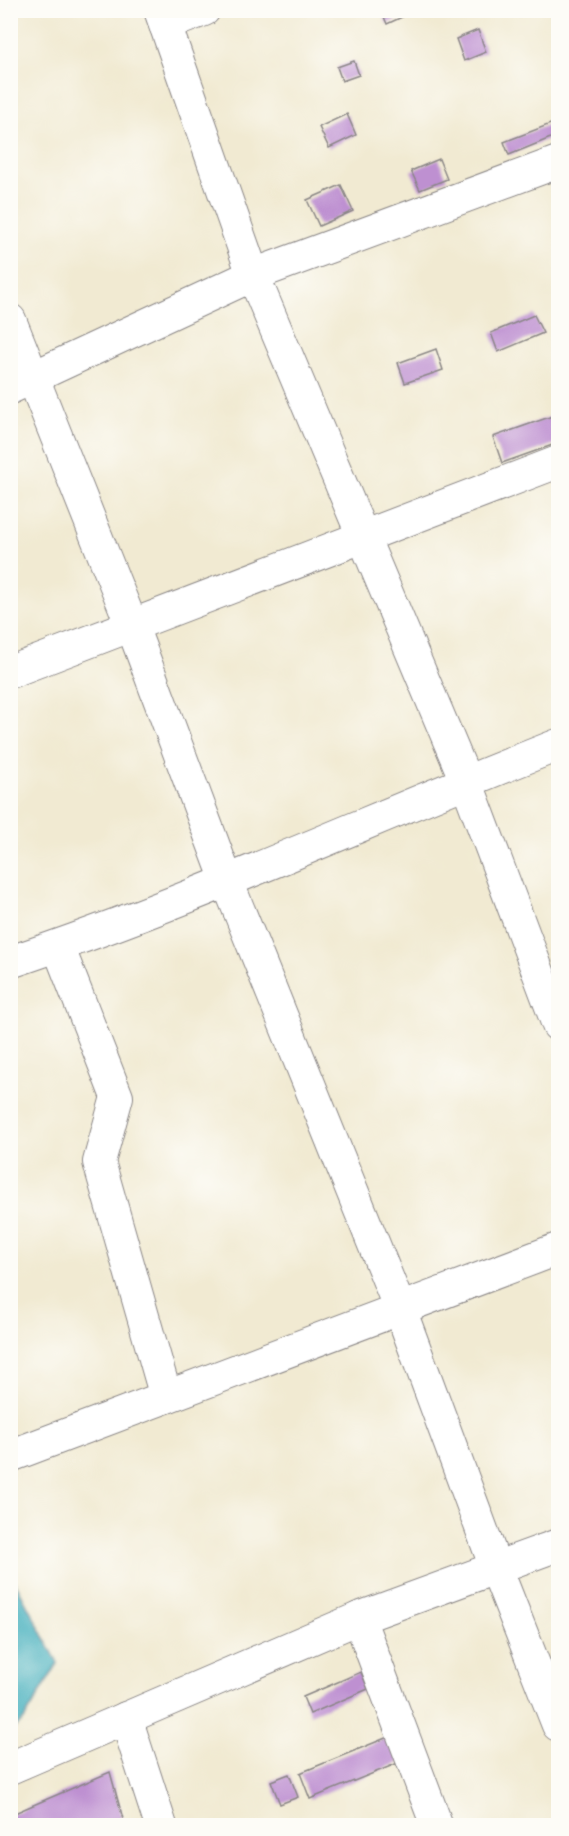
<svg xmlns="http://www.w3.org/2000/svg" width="569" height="1836" viewBox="0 0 569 1836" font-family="'IM FELL Double Pica',serif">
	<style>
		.water { fill: #3fadbc; stroke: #30687c; stroke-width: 1.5 }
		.building { fill: #be90d1 }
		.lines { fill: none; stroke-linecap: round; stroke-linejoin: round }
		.minor-casing { stroke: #8a8686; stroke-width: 34 }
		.minor { stroke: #fff; stroke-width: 32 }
	</style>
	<rect width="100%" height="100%" fill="#fdfcf7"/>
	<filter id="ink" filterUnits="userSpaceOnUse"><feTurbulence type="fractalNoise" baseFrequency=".0167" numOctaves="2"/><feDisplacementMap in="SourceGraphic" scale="12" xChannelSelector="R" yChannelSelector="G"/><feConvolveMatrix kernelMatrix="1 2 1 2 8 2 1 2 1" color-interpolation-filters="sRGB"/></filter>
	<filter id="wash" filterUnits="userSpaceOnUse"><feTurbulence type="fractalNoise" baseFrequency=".008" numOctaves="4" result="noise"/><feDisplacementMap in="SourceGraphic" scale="24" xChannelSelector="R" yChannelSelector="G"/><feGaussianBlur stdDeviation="1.35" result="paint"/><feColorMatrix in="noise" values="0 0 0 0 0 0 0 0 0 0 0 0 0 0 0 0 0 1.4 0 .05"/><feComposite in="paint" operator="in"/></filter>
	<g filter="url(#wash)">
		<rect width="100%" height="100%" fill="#f1ead2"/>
		<polygon class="water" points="11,1574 58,1663 24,1720 11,1731"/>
		<g id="blocks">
			<g class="building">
				<polygon points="381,10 417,10 387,24"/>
				<polygon points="478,30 486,52 464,61 456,39"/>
				<polygon points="354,61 359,75 342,81 337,67"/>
				<polygon points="347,114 356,135 329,148 319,127"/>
				<polygon points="558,121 558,135 509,155 504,142"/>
				<polygon points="439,159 447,179 420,190 411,171"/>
				<polygon points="341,185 353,211 319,226 307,200"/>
				<polygon points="534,315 543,333 498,352 491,333"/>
				<polygon points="436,349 443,370 405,383 398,363"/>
				<polygon points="558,414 558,443 502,463 493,437"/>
				<polygon points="361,1672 368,1689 310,1714 303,1697"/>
				<polygon points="393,1735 403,1761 310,1799 300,1773"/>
				<polygon points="110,1772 125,1826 10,1826 10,1815"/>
				<polygon points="289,1774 298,1797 280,1804 271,1781"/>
			</g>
		</g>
	</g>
	<g filter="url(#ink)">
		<use href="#blocks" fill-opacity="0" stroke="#8a8686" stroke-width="1.5"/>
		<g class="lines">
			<g class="minor-casing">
				<g id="minor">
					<polyline points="160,10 253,275 466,781 558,1025"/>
					<polyline points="165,25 204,10"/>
					<polyline points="10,320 132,626 227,881 400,1309 496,1568 558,1725"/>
					<polyline points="10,388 253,275 558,162"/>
					<polyline points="10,672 558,462"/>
					<polyline points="58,946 117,1097 99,1162 166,1397"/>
					<path d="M 10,962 C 197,900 376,816 558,745"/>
					<polyline points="10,1456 558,1249"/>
					<polyline points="359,1618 437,1826"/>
					<polyline points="126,1718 161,1826"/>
					<polyline points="10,1768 359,1618 558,1545"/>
				</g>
			</g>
			<use href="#minor" class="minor"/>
		</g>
	</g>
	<rect width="569" height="1836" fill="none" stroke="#fdfcf7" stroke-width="36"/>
</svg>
